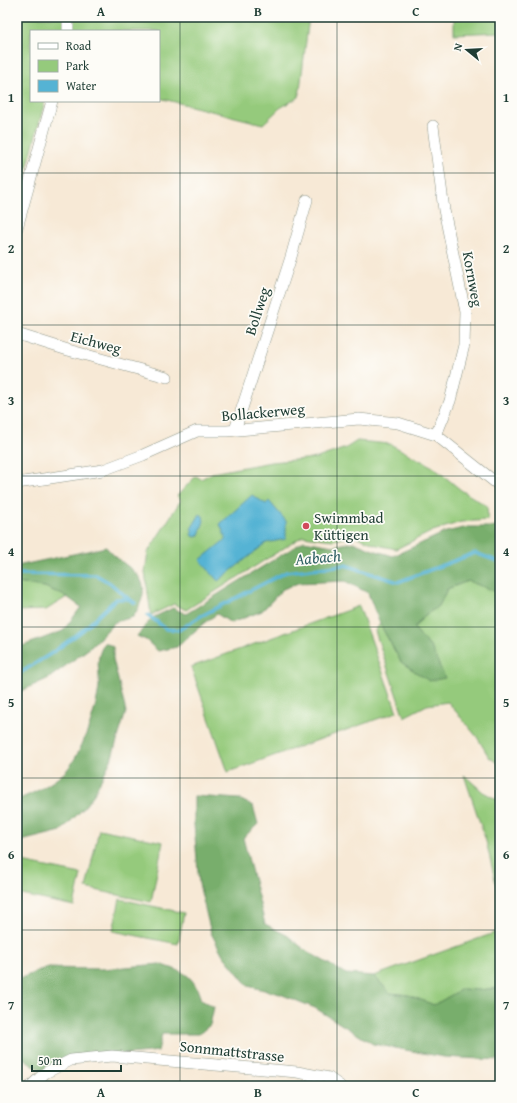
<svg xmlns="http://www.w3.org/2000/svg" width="517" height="1103" viewBox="0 0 517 1103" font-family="'Gentium Book Plus',serif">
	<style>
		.green { fill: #95ca7c; stroke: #5a8458 }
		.forest { fill: #78ae6c; stroke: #4c7650 }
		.water { fill: #55b3d4; stroke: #3a7884 }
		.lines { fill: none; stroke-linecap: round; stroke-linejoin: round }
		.stream { stroke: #55b3d4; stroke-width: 3.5 }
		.street-casing { stroke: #8b9385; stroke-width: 12 }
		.street { stroke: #fff; stroke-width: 11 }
		.grid { fill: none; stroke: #1f3d34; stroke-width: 1; stroke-opacity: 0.55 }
		.poi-dot { fill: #d1495b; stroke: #fdfcf7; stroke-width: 1.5 }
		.labels { text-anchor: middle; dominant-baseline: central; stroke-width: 3.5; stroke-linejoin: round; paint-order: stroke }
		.street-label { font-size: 15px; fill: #1f3d34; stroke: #fdfcf7 }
		.poi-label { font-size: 15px; fill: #1f3d34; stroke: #fdfcf7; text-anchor: start }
		.water-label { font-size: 16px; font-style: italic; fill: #2f6064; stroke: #fdfcf7 }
		.neatline { fill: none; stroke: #1f3d34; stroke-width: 1.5 }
		.grid-label { font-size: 13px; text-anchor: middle; font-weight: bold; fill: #1f3d34 }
	</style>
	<rect width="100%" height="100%" fill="#fdfcf7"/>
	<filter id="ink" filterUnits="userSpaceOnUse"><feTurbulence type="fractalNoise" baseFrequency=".025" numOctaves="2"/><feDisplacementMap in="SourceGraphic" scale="8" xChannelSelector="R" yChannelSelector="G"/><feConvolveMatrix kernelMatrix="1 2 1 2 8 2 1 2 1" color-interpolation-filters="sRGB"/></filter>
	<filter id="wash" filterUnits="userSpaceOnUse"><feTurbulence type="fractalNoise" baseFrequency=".012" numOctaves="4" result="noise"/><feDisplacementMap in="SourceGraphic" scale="16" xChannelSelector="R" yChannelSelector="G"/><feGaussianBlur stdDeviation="0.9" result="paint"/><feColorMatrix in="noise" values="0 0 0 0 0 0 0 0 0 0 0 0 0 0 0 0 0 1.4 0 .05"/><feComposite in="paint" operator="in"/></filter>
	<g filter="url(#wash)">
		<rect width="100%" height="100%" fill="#f7e9d6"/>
		<g class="green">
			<polygon points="17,17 309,17 299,97 280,108 263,124 159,98 159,31 31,31 31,101 45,101 28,165 17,197"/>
			<polygon points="454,17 500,17 500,32 454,34"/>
			<polygon points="357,441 390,444 433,467 461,490 487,506 488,520 461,522 433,531 396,549 377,545 355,536 333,540 303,536 186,610 174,604 151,615 145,572 148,552 181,500 177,496 196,476 201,479 212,473 271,462 317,458 346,448"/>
			<polygon points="468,581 500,593 500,765 489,757 477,737 448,702 427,705 404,717 375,631 380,624 401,662 429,680 432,649 414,628 425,615 439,606 447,589"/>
			<polygon points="17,583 45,587 67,597 46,610 17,611"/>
			<polygon points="359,606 397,712 228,772 191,667"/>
			<polygon points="464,775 483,792 500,801 500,901 486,841"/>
			<polygon points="99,829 163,842 151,902 86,888"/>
			<polygon points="17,861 81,874 74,906 17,894"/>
			<polygon points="120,899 184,913 178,944 113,931"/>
			<polygon points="500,931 500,988 478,990 462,989 434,1005 408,995 390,993 374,976"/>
		</g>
		<g class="forest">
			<polygon points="468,527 500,527 500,593 468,581 447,589 439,606 425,615 414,628 432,649 445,678 429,681 401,662 380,624 368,593 345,581 298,583 283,589 262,611 231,623 217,614 204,623 177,647 158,651 146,640 137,636 152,618 173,608 186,614 304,541 333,546 353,542 373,550 393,556 446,532"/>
			<path d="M 106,547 C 128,573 160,574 133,617 L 115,622 L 91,647 L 49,678 L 17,693 L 17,648 L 63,631 L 81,607 L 67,597 L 45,587 L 17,583 L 17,566 Z"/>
			<path d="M 105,642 L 113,647 L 113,659 L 126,712 L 111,760 L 94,794 L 82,810 L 61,831 L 17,842 L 17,800 C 34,793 50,785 64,773 C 81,757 97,709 99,686 C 100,666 94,661 105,642 Z"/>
			<polygon points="194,796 239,799 253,806 258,824 243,838 265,924 288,936 305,950 346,974 374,976 390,993 408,995 434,1005 462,989 478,990 500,988 500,1060 444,1057 373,1044 315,1008 280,994 248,986 223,955 211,933 199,884 194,824"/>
			<path d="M 160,964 C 185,973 193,973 201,1000 L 214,1007 L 210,1025 L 199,1034 L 162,1034 L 158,1051 L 71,1060 L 45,1073 L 17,1054 L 17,982 L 19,979 L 45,968 L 102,969 Z"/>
		</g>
		<g class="water">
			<polygon points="252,495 266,504 269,501 286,521 286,539 266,543 218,581 200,560 226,539 220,524"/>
			<polygon points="200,514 203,516 204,521 199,535 196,537 192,536 191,534 193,531 191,529"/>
		</g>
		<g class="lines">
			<g class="stream">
				<polyline points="17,574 96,575 110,583 129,599"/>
				<polyline points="148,615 166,629 179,630 201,616 286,572 345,565 398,582 475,553 500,562"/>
				<polyline points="17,675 52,653 83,630 116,599 129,599 135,603"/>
			</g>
		</g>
	</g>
	<g filter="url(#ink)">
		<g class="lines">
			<g class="street-casing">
				<g id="street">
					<polyline points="68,31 68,17"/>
					<polyline points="433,126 444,210 465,312 464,345 450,401 436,435"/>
					<polyline points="17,228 52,101"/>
					<polyline points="17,334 68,350 167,377"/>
					<polyline points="235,430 291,257 307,200"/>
					<polyline points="17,483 103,470 143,455 197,431 227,431 359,419 398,423 436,435 500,486"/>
					<polyline points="31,1086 45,1073 71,1060 112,1056 297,1072 329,1078 340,1086"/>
				</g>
			</g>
			<use href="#street" class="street"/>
		</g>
	</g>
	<path class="grid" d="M 180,17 L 180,1086M 337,17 L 337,1086M 17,173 L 500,173M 17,325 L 500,325M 17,476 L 500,476M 17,627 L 500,627M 17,778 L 500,778M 17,930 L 500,930"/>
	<circle class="poi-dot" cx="306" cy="526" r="4"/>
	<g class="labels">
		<g class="street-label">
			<text transform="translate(473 279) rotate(80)">Kornweg</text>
			<text transform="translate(257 311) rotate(-72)">Bollweg</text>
			<text transform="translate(96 342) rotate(15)">Eichweg</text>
			<text transform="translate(263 412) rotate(-5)">Bollackerweg</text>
			<text transform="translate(232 1051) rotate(6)">Sonnmattstrasse</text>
		</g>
		<g class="poi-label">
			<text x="314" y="517">Swimmbad<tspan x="314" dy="17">Küttigen</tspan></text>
		</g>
		<g class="water-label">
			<text transform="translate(318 557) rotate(-5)">Aabach</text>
		</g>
	</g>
	<rect width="517" height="1103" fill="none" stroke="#fdfcf7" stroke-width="44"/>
	<rect x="30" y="30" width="130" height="72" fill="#fdfcf7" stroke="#a4b0a9"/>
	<rect x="38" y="43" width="20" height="6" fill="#ffffff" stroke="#a4b0a9"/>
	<text x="66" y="50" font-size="12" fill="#1f3d34">Road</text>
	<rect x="38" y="60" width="20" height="12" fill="#95ca7c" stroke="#a4b0a9"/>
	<text x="66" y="70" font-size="12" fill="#1f3d34">Park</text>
	<rect x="38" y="80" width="20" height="12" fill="#55b3d4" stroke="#a4b0a9"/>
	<text x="66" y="90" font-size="12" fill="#1f3d34">Water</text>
	<g transform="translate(467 50) rotate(288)" stroke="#fdfcf7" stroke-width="3" paint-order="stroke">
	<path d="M0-3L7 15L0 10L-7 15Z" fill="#1f3d34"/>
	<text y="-6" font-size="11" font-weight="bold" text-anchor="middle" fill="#1f3d34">N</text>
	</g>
	<path d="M32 1065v6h89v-6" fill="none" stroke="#1f3d34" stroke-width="2"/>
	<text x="38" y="1065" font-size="12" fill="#1f3d34" stroke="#fdfcf7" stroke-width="3" paint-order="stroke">50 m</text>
	<rect x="22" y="22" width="473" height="1059" class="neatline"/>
	<g class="grid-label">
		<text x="101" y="16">A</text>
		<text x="258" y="16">B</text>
		<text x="416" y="16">C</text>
		<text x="11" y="102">1</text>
		<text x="506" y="102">1</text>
		<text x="11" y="253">2</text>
		<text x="506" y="253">2</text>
		<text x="11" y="405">3</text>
		<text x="506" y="405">3</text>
		<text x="11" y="556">4</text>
		<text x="506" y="556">4</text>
		<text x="11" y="707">5</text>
		<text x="506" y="707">5</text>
		<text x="11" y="859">6</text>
		<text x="506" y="859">6</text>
		<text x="11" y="1010">7</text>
		<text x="506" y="1010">7</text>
		<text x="101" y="1097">A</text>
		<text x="258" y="1097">B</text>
		<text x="416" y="1097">C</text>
	</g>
</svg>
